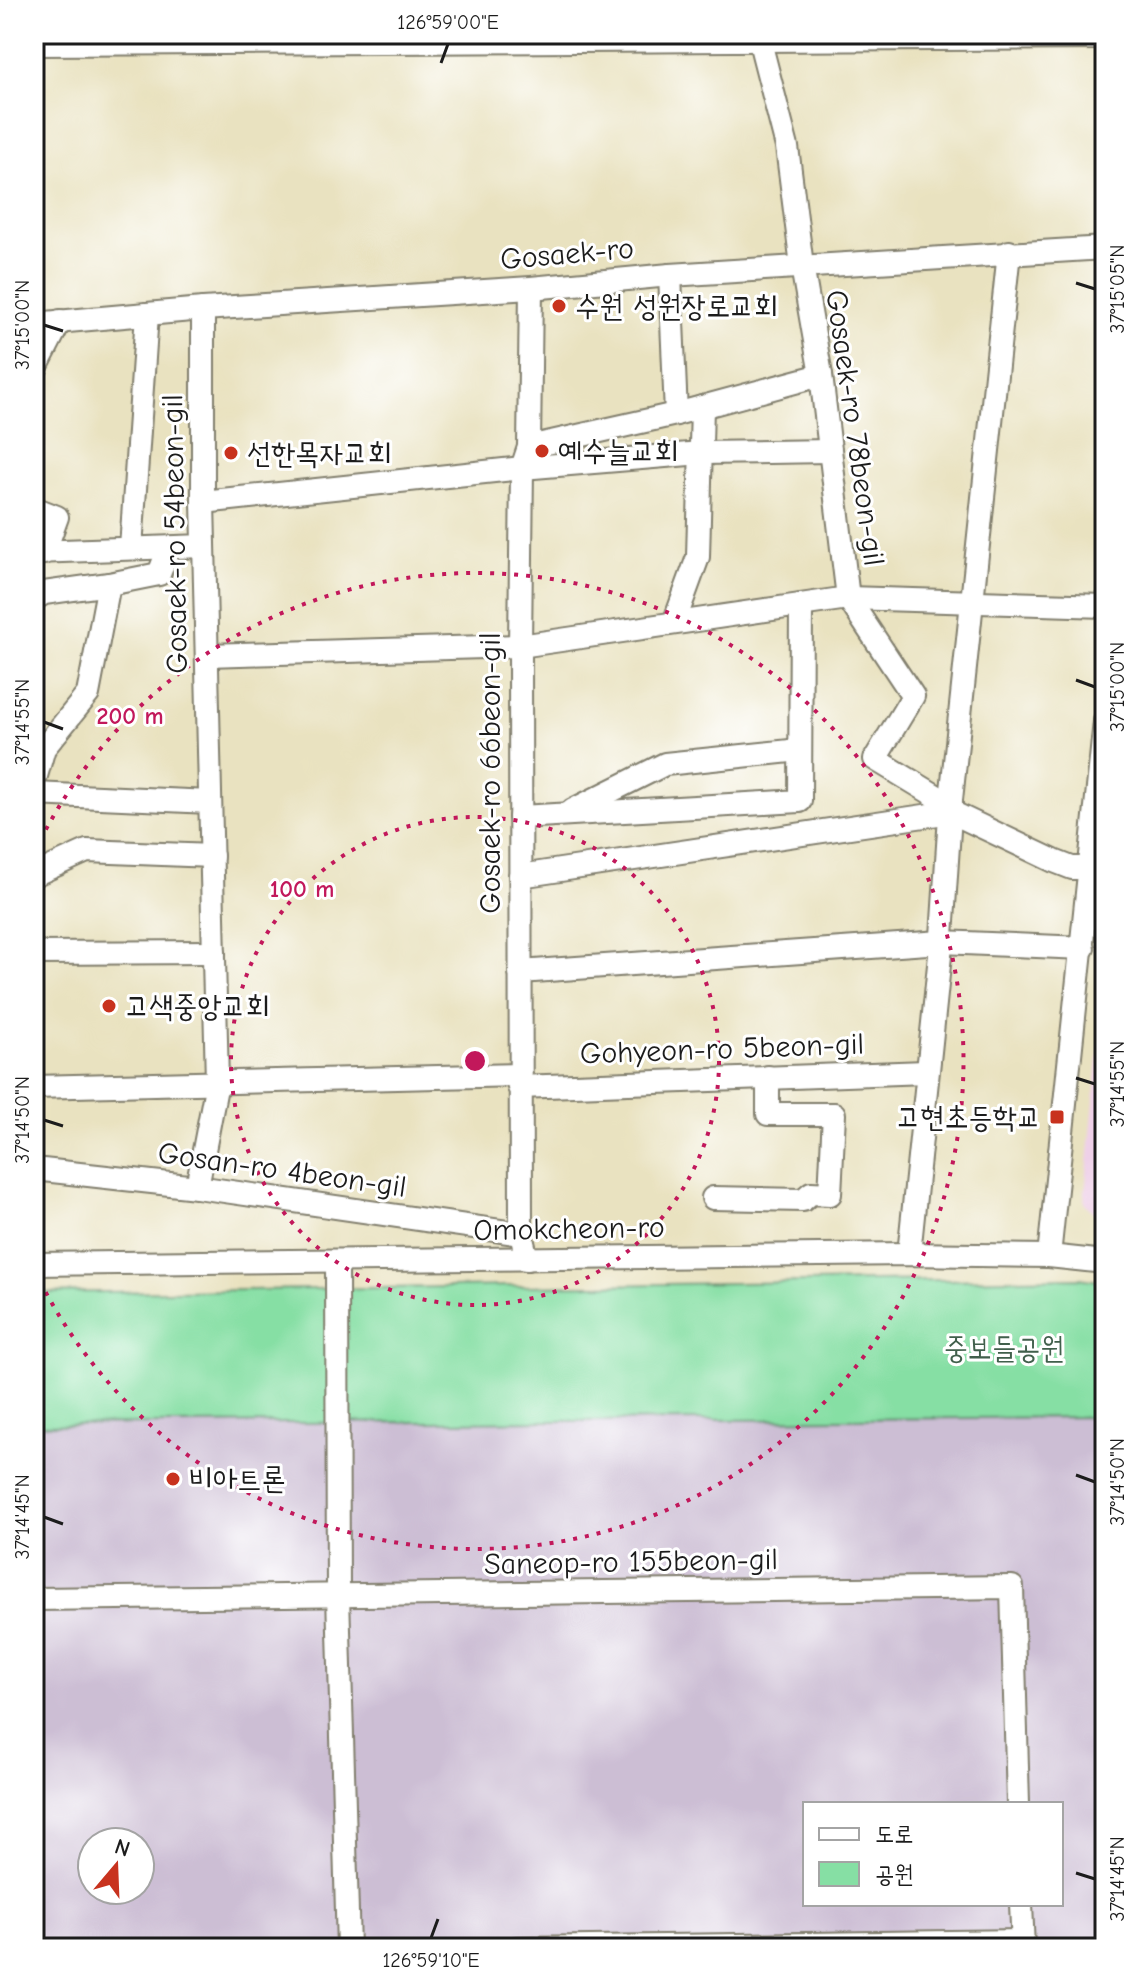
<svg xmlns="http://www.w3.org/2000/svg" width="1139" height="1982" viewBox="0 0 1139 1982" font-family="'Comic Neue','Poor Story',sans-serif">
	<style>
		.built { fill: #eed0e8 }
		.industrial { fill: #ccbed4; fill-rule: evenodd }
		.green { fill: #86dfa4; stroke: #517e60; stroke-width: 2 }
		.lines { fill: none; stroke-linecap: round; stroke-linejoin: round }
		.minor-casing { stroke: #827f6e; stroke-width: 26 }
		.major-casing { stroke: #827f6e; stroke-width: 30 }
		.minor { stroke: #fff; stroke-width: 22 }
		.major { stroke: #fff; stroke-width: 26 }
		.ticks { fill: none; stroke: #1c1c1c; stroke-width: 3 }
		.ring { fill: none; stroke: #c2185b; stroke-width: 4; stroke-dasharray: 4 8 }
		.poi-dot { fill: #c8321e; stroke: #fff; stroke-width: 3 }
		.labels { text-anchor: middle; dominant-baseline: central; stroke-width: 6; stroke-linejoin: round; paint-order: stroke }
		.street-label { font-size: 30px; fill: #1c1c1c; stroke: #fff }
		.poi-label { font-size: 30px; fill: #1c1c1c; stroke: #fff; text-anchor: start }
		.park-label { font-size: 30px; fill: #41604c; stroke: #fff }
		.centre { fill: #c2185b; stroke: #fff; stroke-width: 4 }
		.ring-label { font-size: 24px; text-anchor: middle; font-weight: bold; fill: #c2185b; stroke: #fff; stroke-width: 6; stroke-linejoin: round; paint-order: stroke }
		.neatline { fill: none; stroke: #1c1c1c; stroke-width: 3 }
		.ticks-label { font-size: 20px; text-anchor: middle; fill: #1c1c1c }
	</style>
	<rect width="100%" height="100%" fill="#fff"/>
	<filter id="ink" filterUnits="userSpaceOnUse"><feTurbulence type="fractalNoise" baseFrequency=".0125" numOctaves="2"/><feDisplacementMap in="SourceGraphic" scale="16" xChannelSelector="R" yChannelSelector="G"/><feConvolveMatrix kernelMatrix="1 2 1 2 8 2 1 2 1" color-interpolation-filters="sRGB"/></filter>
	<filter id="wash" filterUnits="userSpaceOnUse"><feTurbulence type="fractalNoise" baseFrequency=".006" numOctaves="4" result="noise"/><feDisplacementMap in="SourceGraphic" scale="32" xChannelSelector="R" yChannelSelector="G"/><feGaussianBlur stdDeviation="1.8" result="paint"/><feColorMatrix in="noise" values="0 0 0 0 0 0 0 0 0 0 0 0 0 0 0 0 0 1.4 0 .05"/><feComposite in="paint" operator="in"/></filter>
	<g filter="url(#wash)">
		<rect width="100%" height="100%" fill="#e9e2c0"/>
		<polygon class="built" points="1105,990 1105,1222 1084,1203"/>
		<path class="industrial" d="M 1105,1417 L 1105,1948 L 34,1948 L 34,1425 ZM 805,1804 L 1061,1804 L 1061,1904 L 805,1904 ZM 92,1842 L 140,1842 L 140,1890 L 92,1890 Z"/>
		<polygon class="green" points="1080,1278 1105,1282 1105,1417 34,1425 34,1293"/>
	</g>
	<g filter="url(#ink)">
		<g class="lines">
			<g class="minor-casing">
				<g id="minor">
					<polyline points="758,34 787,147 802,266 821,375 848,598 913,696 875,759 951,805"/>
					<polyline points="670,275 676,414"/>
					<polyline points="34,324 203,309 531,288 670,275 1105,248"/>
					<polyline points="34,372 60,321"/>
					<polyline points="529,447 676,414 821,375"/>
					<polyline points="203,502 522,468 701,453 830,451"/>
					<polyline points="34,508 57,517 44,553"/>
					<polyline points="131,548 147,314"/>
					<polyline points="34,552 204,546"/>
					<polyline points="109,584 159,574 169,548"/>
					<polyline points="34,599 44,593 109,584 88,694 44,748 34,783"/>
					<polyline points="674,623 698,557 702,407"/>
					<polyline points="207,655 520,646 848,598 1105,606"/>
					<polyline points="34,794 210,802"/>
					<polyline points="573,810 665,764 800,750"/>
					<polyline points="520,817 800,801 801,605"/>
					<polyline points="34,875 87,851 212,856"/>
					<polyline points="520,876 951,812 1054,861 1072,868 1091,868"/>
					<polyline points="34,953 214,952"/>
					<polyline points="520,972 941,942 1083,948"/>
					<polyline points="34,1087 520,1075"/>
					<polyline points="519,1087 926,1072"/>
					<polyline points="34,1169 197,1187 521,1234"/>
					<polyline points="197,1187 217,1082 203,502 203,309"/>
					<polyline points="713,1198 803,1200 811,1193 830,1194 834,1114 768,1114 768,1077"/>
					<polyline points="909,1254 942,936 951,800 1009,252"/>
					<polyline points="1049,1256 1105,721"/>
					<polyline points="527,1259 521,1234 520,646 522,468 529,447 531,288"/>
					<polyline points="337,1261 338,1595 348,1948"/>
					<polyline points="34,1264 909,1254 1049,1256 1105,1262"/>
					<polyline points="34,1599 1012,1587 1018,1804"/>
					<polyline points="1021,1904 1023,1948"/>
					<polyline points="518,1948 1022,1941"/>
				</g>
			</g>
			<g class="major-casing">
				<polyline id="major" points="34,42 1105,36"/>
			</g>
			<use href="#minor" class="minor"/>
			<use href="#major" class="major"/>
		</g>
	</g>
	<path class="ticks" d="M 441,63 L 448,44M 1076,283 L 1095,289M 44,325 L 63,331M 1076,680 L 1095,687M 44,722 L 63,729M 1076,1078 L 1095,1084M 44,1120 L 63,1126M 1076,1475 L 1095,1482M 44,1517 L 63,1524M 1076,1873 L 1095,1879M 431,1938 L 438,1919"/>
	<g class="ring">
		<circle cx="475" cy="1061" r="244"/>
		<path d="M35 851A488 488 0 1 1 35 1271"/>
	</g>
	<g class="poi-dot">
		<circle cx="559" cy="306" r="8"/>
		<circle cx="542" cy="451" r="8"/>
		<circle cx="231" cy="453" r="8"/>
		<circle cx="109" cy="1006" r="8"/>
		<rect x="1049" y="1109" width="16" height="16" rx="4"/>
		<circle cx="173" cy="1479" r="8"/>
	</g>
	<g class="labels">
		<g class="street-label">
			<text transform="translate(567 254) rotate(-5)">Gosaek-ro</text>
			<text transform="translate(855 428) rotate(82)">Gosaek-ro 78beon-gil</text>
			<text transform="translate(175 534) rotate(-91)">Gosaek-ro 54beon-gil</text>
			<text transform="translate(490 773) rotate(-90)">Gosaek-ro 66beon-gil</text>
			<text transform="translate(722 1049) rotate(-2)">Gohyeon-ro 5beon-gil</text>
			<text transform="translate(282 1170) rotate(8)">Gosan-ro 4beon-gil</text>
			<text transform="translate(569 1229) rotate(-1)">Omokcheon-ro</text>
			<text transform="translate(631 1562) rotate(-1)">Saneop-ro 155beon-gil</text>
		</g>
		<g class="poi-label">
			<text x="575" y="306">수원 성원장로교회</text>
			<text x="558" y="451">예수늘교회</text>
			<text x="247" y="453">선한목자교회</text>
			<text x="125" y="1006">고색중앙교회</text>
			<text x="1041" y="1117" text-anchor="end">고현초등학교</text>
			<text x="189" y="1479">비아트론</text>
		</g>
		<g class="park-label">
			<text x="1004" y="1348">중보들공원</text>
		</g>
	</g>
	<circle cx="475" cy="1061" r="12" class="centre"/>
	<g class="ring-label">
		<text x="130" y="724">200 m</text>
		<text x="302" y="897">100 m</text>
	</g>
	<rect width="1139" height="1982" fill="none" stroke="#fff" stroke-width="88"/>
	<rect x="803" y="1802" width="260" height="104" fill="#ffffff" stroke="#a4a4a4" stroke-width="2"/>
	<rect x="819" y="1828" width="40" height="12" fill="#ffffff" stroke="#a4a4a4" stroke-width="2"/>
	<text x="875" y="1842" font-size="24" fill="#1c1c1c">도로</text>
	<rect x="819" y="1862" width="40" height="24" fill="#86dfa4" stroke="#a4a4a4" stroke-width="2"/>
	<text x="875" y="1882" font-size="24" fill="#1c1c1c">공원</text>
	<g transform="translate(116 1866) rotate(19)"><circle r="38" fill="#ffffff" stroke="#a4a4a4" stroke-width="2"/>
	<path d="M0-6L14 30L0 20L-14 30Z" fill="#c8321e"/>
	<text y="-12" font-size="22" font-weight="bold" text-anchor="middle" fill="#1c1c1c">N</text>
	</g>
	<rect x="44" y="44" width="1051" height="1894" class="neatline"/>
	<g class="ticks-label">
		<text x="448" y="29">126°59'00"E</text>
		<text transform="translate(1117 289) rotate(-90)" y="7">37°15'05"N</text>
		<text transform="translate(22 325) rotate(-90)" y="7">37°15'00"N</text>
		<text transform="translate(1117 687) rotate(-90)" y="7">37°15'00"N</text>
		<text transform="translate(22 722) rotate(-90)" y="7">37°14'55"N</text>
		<text transform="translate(1117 1084) rotate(-90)" y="7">37°14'55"N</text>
		<text transform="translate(22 1120) rotate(-90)" y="7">37°14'50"N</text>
		<text transform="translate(1117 1482) rotate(-90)" y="7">37°14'50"N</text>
		<text transform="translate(22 1517) rotate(-90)" y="7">37°14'45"N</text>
		<text transform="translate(1117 1879) rotate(-90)" y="7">37°14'45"N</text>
		<text x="431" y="1967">126°59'10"E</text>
	</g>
</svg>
